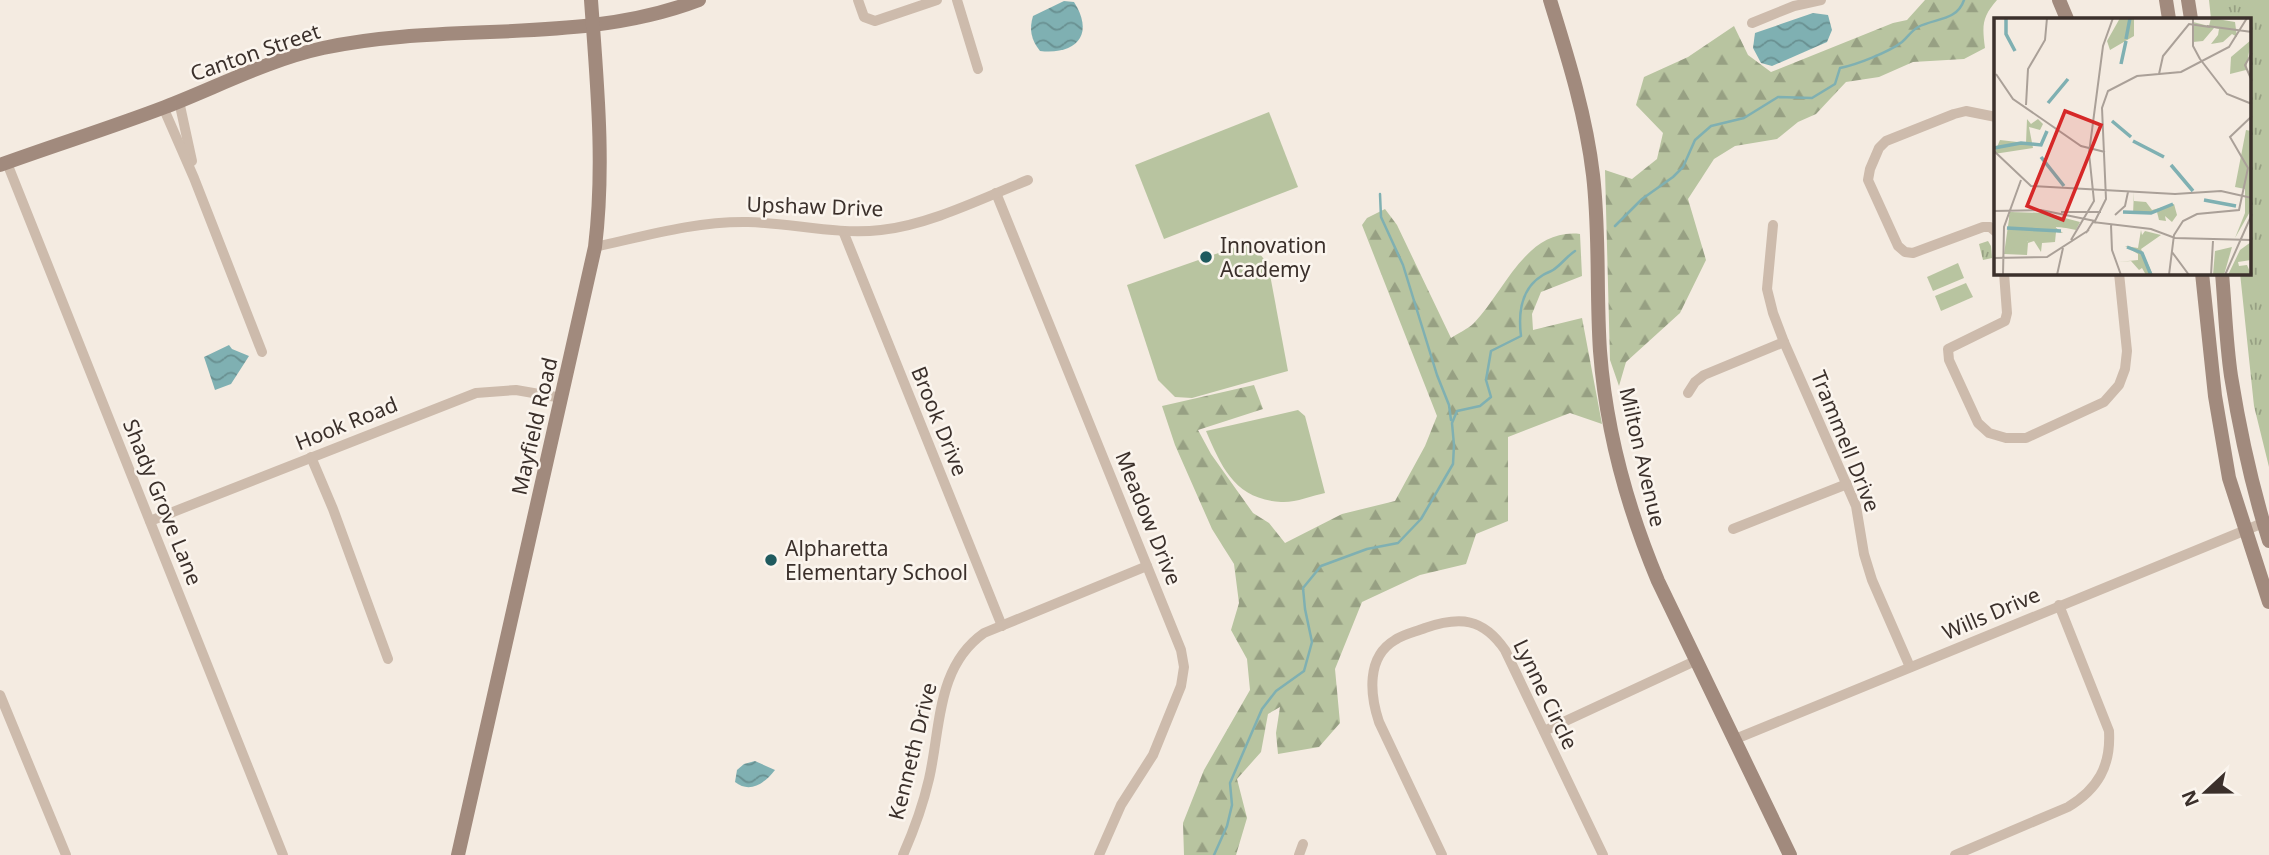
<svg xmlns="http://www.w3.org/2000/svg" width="2269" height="855" viewBox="0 0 2269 855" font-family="'Noto Sans',sans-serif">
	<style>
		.grass { fill: url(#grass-tufts) }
		.forest { fill: url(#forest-firs) }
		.pitch { fill: #b8c4a0 }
		.water { fill: url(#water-waves) }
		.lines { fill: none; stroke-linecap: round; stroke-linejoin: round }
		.stream { stroke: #7fb0b2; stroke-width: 2.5 }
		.street { stroke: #cdbbac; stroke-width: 10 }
		.secondary { stroke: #a18a7d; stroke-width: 14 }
		.poi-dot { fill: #1f5a5e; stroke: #fbf5ee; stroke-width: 2.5 }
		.labels { text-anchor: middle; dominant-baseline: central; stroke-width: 5; stroke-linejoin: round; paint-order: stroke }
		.street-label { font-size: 21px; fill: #3b302b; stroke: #fbf5ee }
		.poi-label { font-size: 21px; fill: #3b302b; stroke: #fbf5ee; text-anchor: start }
		.inset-river { fill: none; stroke: #7fb0b2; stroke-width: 3.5 }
		.inset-road { fill: none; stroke: #aaa098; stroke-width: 2 }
		.view { fill: #d62828; fill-opacity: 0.15; stroke: #d62828; stroke-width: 3.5 }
		.inset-edge { fill: none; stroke: #3b302b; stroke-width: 3.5 }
	</style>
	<defs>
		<pattern id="grass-tufts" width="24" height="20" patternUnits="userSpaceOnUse" patternTransform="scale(1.75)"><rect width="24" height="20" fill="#b8c4a0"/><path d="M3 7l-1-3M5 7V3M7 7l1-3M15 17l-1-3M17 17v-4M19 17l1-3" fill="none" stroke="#97a083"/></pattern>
		<pattern id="forest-firs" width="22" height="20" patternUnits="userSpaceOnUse" patternTransform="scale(1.75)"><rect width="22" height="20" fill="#b8c4a0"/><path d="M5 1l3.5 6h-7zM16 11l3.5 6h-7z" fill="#97a083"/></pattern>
		<pattern id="water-waves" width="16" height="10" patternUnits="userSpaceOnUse" patternTransform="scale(1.75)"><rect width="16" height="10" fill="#7fb0b2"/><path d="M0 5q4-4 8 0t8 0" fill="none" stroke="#699091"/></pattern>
	</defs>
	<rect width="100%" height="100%" fill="#f4ebe1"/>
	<g class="grass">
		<polygon points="2209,0 2269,0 2269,467 2254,406 2240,273 2250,273 2250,19 2211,19"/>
		<polygon points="1988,241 1991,246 1992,258 1983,260 1979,244"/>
	</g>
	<g class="forest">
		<path d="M 1925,0 L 1997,0 C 1982,17 1982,25 1985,48 L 1964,59 L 1913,62 L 1879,77 L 1846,82 L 1816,114 L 1798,122 L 1777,139 L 1735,146 L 1714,159 L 1688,199 L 1706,260 L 1680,313 L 1626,362 L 1619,386 L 1610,360 L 1605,170 L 1632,179 L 1657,159 L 1663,133 L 1636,105 L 1644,77 L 1688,57 L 1734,26 L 1748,55 L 1771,72 L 1893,23 L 1907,20 Z"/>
		<path d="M 1385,209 L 1397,225 L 1451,338 C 1458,333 1468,329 1474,323 C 1505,291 1526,228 1580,234 L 1582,276 L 1541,292 L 1532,314 L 1533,330 L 1582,318 L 1602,424 L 1570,413 L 1508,437 L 1508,521 L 1476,534 L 1466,564 L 1420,575 L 1362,602 L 1335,669 L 1340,723 L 1319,747 L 1278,754 L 1276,733 L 1280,707 L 1268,714 L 1261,752 L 1237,779 L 1247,818 L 1236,855 L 1184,855 L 1183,823 L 1204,770 L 1250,690 L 1247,659 L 1231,630 L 1239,603 L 1234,564 L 1212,529 L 1175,445 L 1162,406 L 1254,385 L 1263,409 L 1198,430 L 1211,454 L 1253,513 L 1269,523 L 1285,543 L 1342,514 L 1395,501 L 1425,446 L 1437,416 L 1362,225 L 1367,218 Z"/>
	</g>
	<g class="pitch">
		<polygon points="1269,112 1298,187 1164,239 1135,165"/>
		<path d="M 2269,224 L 2269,317 C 2254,288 2253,253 2269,224 Z"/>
		<polygon points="1250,242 1268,264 1288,371 1192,398 1175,397 1158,380 1127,285"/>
		<polygon points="1958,263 1964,278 1933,291 1927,277"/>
		<polygon points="1966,283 1973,297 1941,311 1935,296"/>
		<path d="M 1298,410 L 1305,416 L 1325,493 C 1311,496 1295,503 1281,502 C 1235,499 1222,468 1206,431 Z"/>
	</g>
	<g class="water">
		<path d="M 1064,1 L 1074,2 C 1095,35 1076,55 1040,51 C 1031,40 1029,29 1033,16 Z"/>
		<polygon points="1813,13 1828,15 1832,30 1827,42 1772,66 1761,63 1753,48 1755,33"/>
		<polygon points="229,345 232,349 249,356 231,384 215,390 204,357"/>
		<path d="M 755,761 L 775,770 C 765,783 750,794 735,782 L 737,770 L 744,764 Z"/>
	</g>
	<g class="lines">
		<g class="stream">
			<polyline points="1380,194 1381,217 1403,265 1437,375 1449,405 1451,420"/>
			<path d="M 1615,226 L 1642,199 L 1673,177 L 1683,167 L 1695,140 L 1711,126 L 1744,118 L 1778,97 L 1812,98 L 1835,84 L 1840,68 C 1856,65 1889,52 1902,42 C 1908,37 1911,31 1918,27 C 1935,18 1957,21 1964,0"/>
			<path d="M 1214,855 L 1227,826 L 1232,805 L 1230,783 L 1262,709 L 1276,691 L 1304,671 L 1312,642 L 1305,609 L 1303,588 L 1321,566 L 1367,549 L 1398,543 L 1421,519 L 1453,464 L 1454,445 L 1452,423 L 1457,411 L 1480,406 L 1491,397 L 1486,380 L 1491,351 L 1521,336 C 1518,312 1521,288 1543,275 C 1546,273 1550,272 1553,270 C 1561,265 1567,256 1575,251"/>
		</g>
		<g class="street">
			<polyline points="858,0 864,17 875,21 937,0"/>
			<polyline points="957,0 978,69"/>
			<polyline points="1752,23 1794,6 1821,0"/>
			<polyline points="179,101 192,161"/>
			<polyline points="163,107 194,178 262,352"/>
			<polyline points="1996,117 1966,111 1954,114 1886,141 1879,148 1870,169 1868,180 1898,246 1905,252 1913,253 1983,227 1990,227 1996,232"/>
			<polyline points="7,163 283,855"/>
			<polyline points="996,193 1181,650 1184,667 1181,686 1153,755 1121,805 1099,855"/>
			<polyline points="1773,225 1767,289 1773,313 1784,342 1856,506 1864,554 1872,580 1910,667"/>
			<polyline points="843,231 1002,626"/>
			<path d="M 595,247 C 645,236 696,221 748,222 C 792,223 836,235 881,230 C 929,225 983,198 1028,180"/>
			<polyline points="2004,273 2007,313 2005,321 1948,349 1949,360 1978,423 1989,433 2006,438 2026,438 2104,402 2119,385 2125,369 2127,351 2119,273"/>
			<polyline points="1688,393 1695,382 1704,375 1784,342"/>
			<polyline points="311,457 333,509 388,659"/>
			<polyline points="150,521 476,393 516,390 562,398"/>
			<polyline points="1733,529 1847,484"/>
			<polyline points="0,695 66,855"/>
			<polyline points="1544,731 1695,661"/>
			<polyline points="1733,740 2263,523"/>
			<path d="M 903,855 C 914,830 923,805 929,779 C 941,727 936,667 984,633 L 1147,566"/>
			<polyline points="1299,855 1303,844"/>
			<path d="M 1442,855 L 1379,722 C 1370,695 1366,657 1395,640 C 1404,634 1415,632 1425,628 C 1460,616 1483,618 1505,650 L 1603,855"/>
			<path d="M 1955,855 L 2068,807 C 2098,789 2111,766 2109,731 L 2059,605"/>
		</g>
		<g class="secondary">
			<path d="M 1550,0 C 1568,58 1586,115 1593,175 C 1600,234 1596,292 1600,351 C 1606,431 1627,507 1658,581 L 1790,855"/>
			<polyline points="2059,0 2067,19"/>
			<polyline points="2166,0 2169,19"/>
			<polyline points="2188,0 2191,19"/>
			<path d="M 0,165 C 55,145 110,128 165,107 C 217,87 268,60 323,48 C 447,21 579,46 699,0"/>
			<polyline points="2202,273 2215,396 2229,478 2269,602"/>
			<path d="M 2222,273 C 2225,307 2226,342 2231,376 C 2240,432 2252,487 2269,541"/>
			<path d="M 458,855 L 595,247 C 605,165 597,83 591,0"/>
		</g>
	</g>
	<g class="poi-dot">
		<circle cx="1206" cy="257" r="7"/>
		<circle cx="771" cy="560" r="7"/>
	</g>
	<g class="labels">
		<g class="street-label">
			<text transform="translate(255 52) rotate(-19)">Canton Street</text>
			<text transform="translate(815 206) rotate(2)">Upshaw Drive</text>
			<text transform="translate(940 421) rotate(68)">Brook Drive</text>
			<text transform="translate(346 423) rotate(-22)">Hook Road</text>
			<text transform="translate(534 426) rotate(-77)">Mayfield Road</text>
			<text transform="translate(1846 441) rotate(68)">Trammell Drive</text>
			<text transform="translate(1643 457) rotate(77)">Milton Avenue</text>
			<text transform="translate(163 502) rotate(68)">Shady Grove Lane</text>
			<text transform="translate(1149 518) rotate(68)">Meadow Drive</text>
			<text transform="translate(1991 613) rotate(-23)">Wills Drive</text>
			<text transform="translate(1546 694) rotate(64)">Lynne Circle</text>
			<text transform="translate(912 751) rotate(-76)">Kenneth Drive</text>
		</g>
		<g class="poi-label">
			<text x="1220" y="245">Innovation<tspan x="1220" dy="24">Academy</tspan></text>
			<text x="785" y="548">Alpharetta<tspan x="785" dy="24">Elementary School</tspan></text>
		</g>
	</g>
	<g transform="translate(1994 18)">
		<rect width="257" height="257" fill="#f4ebe1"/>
		<path d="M 16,194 L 52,195 L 86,204 L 82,212 L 62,208 L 60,223 L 33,223 L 33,236 L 10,236 Z" fill="#b8c4a0"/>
		<path d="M 126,0 L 140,0 L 140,18 L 116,32 L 113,23 ZM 217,0 L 241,4 L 243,19 L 238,16 L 229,24 L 217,26 L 224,17 L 225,11 L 220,10 L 209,23 L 199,24 L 199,4 L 215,8 ZM 257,22 L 252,52 L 236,56 L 237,39 ZM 33,101 L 37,106 L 44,101 L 49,106 L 46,112 L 35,109 L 39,130 L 0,136 L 6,122 L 32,125 ZM 252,112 L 257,113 L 257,192 L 241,220 L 251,195 L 251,171 L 241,169 ZM 140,174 L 140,183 L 152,184 L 158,192 L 180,186 L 183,197 L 178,204 L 171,198 L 172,203 L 165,202 L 163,194 L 139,196 ZM 19,194 L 20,199 L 27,197 L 19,207 L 33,213 L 44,204 L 51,211 L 62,205 L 80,210 L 61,209 L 69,215 L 62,214 L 61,224 L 48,225 L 47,234 L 40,223 L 34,225 L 33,237 L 10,236 L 24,227 L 32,229 L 34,220 L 29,217 L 27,221 L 21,210 L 16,217 L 15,197 ZM 147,212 L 148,217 L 151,213 L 167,217 L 147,231 L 159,257 L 152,257 L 148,250 L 145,252 L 137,243 L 124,244 L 144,242 L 144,236 L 131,228 L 144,230 ZM 257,224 L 257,242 L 244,244 L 245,248 L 253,247 L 257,256 L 234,257 L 246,232 ZM 238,229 L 230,257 L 219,257 L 221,233 Z" fill="#b8c4a0"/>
		<path class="inset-river" d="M 12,0 L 12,16 L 21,33M 132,21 L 136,0M 127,46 L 132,23M 54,85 L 74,61M 118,103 L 137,119M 139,123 L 170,139M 0,130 L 27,125 L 47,127 L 53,113M 47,139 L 70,168M 177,147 L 199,173M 210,182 L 242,188M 129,194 L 157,195 L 179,186M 13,210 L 67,213M 133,229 L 148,235 L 157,257"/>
		<path class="inset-road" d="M 199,0 L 199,28 L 206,41M 213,8 L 258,14M 258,35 L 251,47 L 258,63M 206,41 L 233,76 L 258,86M 2,56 L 19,81 L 87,128 L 111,134M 165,56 L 169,38 L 195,6 L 216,9M 32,87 L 34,51 L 51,22 L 53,0M 0,133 L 37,168 L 181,176 L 227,173 L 258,180M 0,193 L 47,192 L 101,203M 67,194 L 107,194M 121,197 L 131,188 L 134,174M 100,205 L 112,181 L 108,90 L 114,73 L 143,58 L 187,54 L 235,29 L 253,0M 117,207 L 118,232 L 127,257M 92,215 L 99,204 L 157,211 L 181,220 L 258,222M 77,222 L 100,183 L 95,135 L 109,28 L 119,0M 178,234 L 195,257M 0,240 L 53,239 L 95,212M 9,257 L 10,209 L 27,162M 63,257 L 69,230M 175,257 L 180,217 L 189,203 L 203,196 L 245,192 L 254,150 L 236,119 L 258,98M 217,257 L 219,223M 231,257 L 258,196"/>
		<path class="view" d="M 71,93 L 107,107 L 69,202 L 33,188 Z"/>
		<rect width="257" height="257" class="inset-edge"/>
	</g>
	<g transform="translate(2206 792) rotate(248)" stroke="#fbf5ee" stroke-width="5" paint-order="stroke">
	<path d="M0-5L12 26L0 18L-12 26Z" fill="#3b302b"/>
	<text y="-10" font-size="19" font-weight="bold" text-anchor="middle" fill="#3b302b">N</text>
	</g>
</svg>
